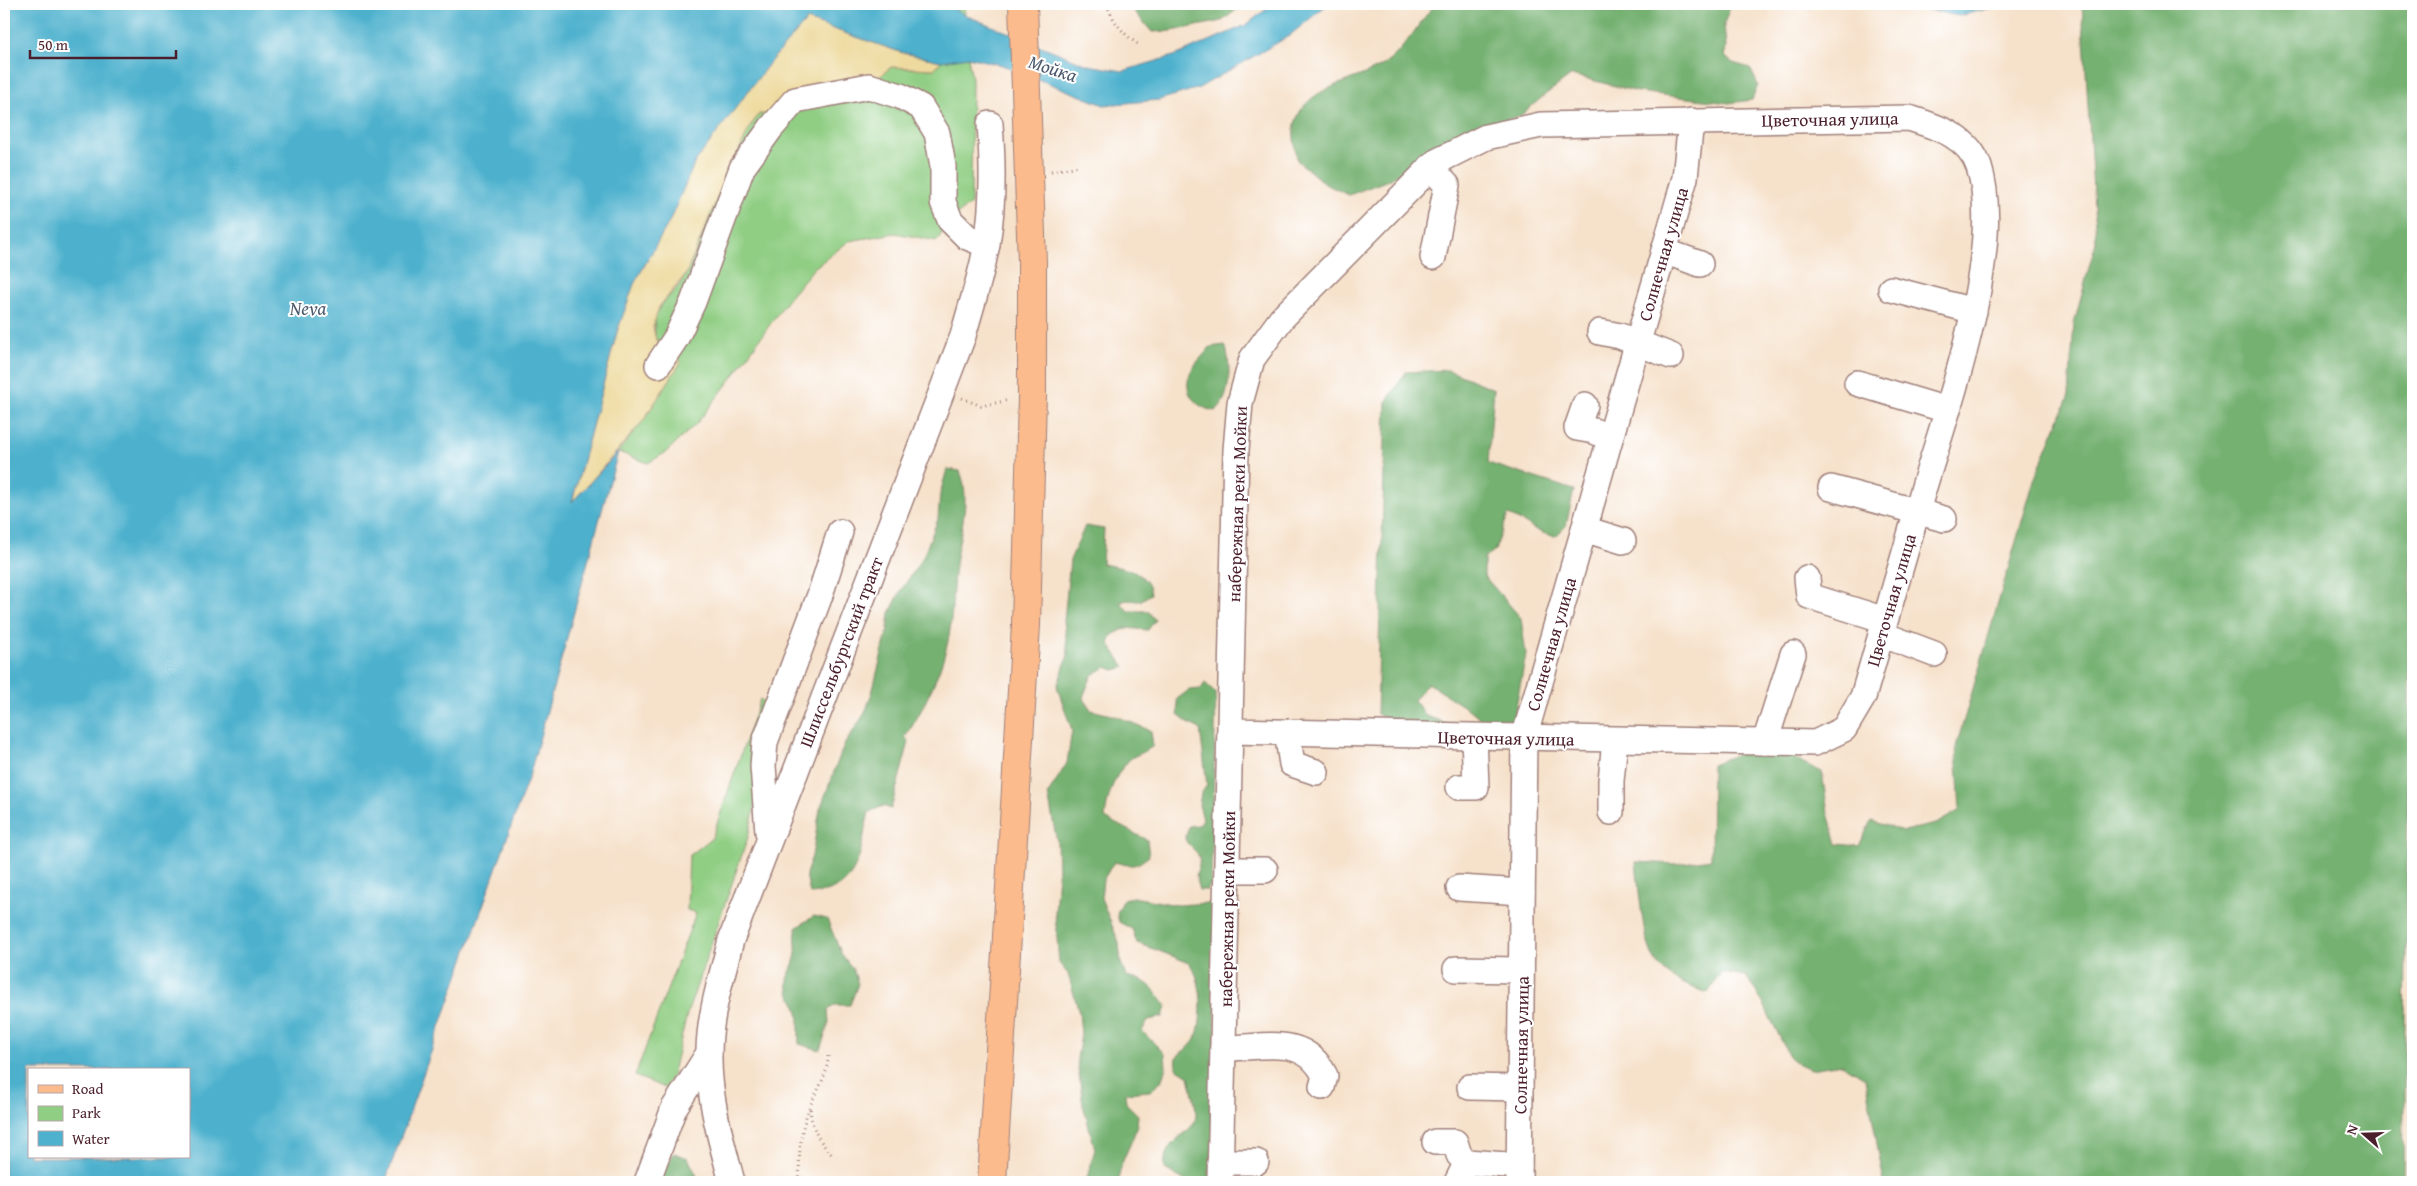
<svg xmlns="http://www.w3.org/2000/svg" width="2417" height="1186" viewBox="0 0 2417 1186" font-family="'Gentium Book Plus',serif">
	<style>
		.green { fill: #90ce83; stroke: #6d7657 }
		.forest { fill: #74b171; stroke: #5f684e }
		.sand { fill: #eeda9e; stroke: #9c7c64 }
		.water { fill: #4eb1cd; stroke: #4c687c; fill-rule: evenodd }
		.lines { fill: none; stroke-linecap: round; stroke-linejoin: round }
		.minor-casing { stroke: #a0807a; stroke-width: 28 }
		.major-casing { stroke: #a0807a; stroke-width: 30 }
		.path { stroke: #a0807a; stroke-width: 3; stroke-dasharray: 1 4; stroke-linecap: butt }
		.minor { stroke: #fff; stroke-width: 25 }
		.major { stroke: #fbbb8d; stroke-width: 28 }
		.labels { text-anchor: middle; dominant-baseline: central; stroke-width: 4; stroke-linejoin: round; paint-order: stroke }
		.street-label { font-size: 18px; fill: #4a1f2b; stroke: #fff }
		.water-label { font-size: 19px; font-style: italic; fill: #4c596c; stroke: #fff }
	</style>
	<rect width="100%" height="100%" fill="#fff"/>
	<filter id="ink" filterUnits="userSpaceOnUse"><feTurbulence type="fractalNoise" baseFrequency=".02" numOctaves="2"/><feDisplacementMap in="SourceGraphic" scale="10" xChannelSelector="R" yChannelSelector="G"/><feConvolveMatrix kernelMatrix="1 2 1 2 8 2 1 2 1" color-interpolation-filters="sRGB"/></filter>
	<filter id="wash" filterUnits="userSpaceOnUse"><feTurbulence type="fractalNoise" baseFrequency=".0096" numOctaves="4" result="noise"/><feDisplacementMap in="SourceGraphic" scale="20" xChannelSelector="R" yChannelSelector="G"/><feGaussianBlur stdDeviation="1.12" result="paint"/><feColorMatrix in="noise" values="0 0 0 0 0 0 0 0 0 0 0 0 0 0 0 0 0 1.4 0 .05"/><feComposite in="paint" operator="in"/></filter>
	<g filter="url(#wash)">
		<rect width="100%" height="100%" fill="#f6e1ca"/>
		<g class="green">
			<polygon points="944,4 964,4 965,15"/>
			<path d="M 968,57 L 972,79 L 971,204 L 950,220 L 937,241 L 895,233 L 849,241 L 814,268 L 788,299 L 732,378 L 697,423 L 665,453 L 648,463 L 618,452 L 643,421 L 681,362 L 672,346 L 656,340 C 649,301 672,302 686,274 C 711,224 726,159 759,114 L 772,114 L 869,86 L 890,67 L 934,69 L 941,61 Z"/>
			<polygon points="760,699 769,706 756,802 748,837 687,1014 672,1076 665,1088 635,1076 696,913 687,910 689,856 712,838"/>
		</g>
		<g class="forest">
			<polygon points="1136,4 1244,4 1222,21 1172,31 1152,32 1134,11"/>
			<path d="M 1435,4 L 1731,4 L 1724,24 L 1726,48 L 1724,56 L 1733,63 L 1750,68 L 1758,85 L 1752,100 L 1729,103 L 1638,92 L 1572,75 L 1546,94 L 1520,116 L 1471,130 L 1419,156 L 1391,179 L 1349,195 L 1325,184 L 1297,160 C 1296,150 1293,138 1294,129 C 1301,83 1359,84 1389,61 C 1404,49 1422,19 1435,4 Z"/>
			<path d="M 2082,4 L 2413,4 L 2413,424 L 2403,1182 L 1884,1182 L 1865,1078 L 1842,1064 L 1810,1069 L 1791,1060 L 1763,1003 L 1746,976 L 1721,972 L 1708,993 C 1690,987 1673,981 1660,967 C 1642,948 1639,889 1636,862 L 1677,864 L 1711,859 L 1712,764 L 1744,752 L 1791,757 L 1822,772 L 1828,813 L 1837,844 L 1859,846 L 1871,821 L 1904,831 L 1936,824 L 1960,810 L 1956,747 L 2034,480 L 2069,395 L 2074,324 L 2096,241 Z"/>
			<path d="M 1225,345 C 1231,361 1232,400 1215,411 C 1196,408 1181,392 1191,372 C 1195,362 1204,356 1210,347 Z"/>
			<path d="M 1448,370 L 1494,389 L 1488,463 L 1574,490 L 1566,526 L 1556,536 C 1537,535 1526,521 1508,515 L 1495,550 L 1484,559 L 1484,576 L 1521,618 L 1526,655 L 1512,727 L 1483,726 L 1477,715 L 1428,683 L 1414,700 L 1426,716 L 1449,724 L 1407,726 L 1377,714 L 1386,402 L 1406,372 Z"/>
			<path d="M 947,469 L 960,471 C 972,501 959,534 955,565 C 952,586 953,608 950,629 C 947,660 923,712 905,737 L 909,742 L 891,809 L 883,806 L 869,812 C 859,851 862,891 810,894 L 806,874 L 812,856 L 820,809 L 844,745 L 865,713 L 872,693 L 888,629 L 890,613 L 900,592 L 923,557 L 938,519 L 940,494 Z"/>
			<path d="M 1085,526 L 1104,529 L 1102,564 C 1122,568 1148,570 1151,594 L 1140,601 L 1126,600 L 1120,603 L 1129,611 L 1148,611 L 1155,620 L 1148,630 L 1126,628 L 1112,635 L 1109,644 L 1125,667 L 1114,670 L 1106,667 L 1092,675 L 1083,697 L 1091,710 L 1119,717 L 1151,731 L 1153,746 C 1146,752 1134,755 1129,760 C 1114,775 1107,797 1105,818 L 1147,840 L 1149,856 C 1134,868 1132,866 1114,862 L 1103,880 L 1101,898 L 1119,943 L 1121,963 L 1126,976 C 1149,980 1153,988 1166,1006 L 1163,1017 L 1148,1020 L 1142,1031 L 1165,1054 L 1166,1067 L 1161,1082 L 1150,1091 L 1125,1093 L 1126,1103 L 1138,1115 C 1138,1140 1118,1158 1119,1182 L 1086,1182 L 1095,1149 L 1083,1105 L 1077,1059 L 1081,1034 L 1079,1012 L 1068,974 L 1059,963 L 1055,913 L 1058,873 L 1057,842 L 1048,794 L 1067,763 L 1072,730 L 1057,687 L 1068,655 L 1064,621 L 1070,560 Z"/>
			<path d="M 1205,683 L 1216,693 L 1211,884 L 1207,890 L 1199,890 C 1192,870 1201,870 1199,858 C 1198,850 1188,847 1185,839 L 1189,826 L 1199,825 L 1203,819 L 1199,805 L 1201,794 L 1207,785 L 1200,729 L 1188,723 L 1178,715 L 1177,699 L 1189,690 L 1201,689 Z"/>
			<path d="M 1133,897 L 1177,905 L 1210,903 L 1215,905 L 1216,1182 L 1187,1182 L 1165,1169 C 1161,1137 1195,1136 1196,1115 C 1196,1102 1191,1088 1189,1076 L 1176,1068 L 1177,1057 C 1181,1051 1190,1048 1194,1041 C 1204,1026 1204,975 1188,963 C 1181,959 1146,946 1137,943 L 1132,929 L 1119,922 L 1117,913 L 1124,899 Z"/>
			<path d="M 814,916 L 827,919 L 842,955 L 853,969 L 858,984 L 850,1005 L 835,1005 L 828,1010 L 829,1023 L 820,1050 L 799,1044 C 798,1031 801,1022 797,1009 C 795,1002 789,996 788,988 C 786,976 794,966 796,954 C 797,944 794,938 797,927 Z"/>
			<polygon points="674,1153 688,1158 700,1182 658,1182"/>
		</g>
		<polygon class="sand" points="807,20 900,52 941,61 934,69 891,67 869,86 772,114 759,114 751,125 721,189 686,274 659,307 653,327 656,340 672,346 681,362 643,421 572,503 617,332 634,284 669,222 695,162 771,61"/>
		<g class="water">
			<path d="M 4,4 L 944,4 L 965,15 L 1088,65 L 1123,71 L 1177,55 L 1246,25 L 1273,4 L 1328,4 L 1289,36 L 1199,88 L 1159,100 L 1104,105 L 1002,65 L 968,57 L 941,61 L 900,52 L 807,20 L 771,61 L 695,162 L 669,222 L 634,284 L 617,332 L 572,502 L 618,452 L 530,773 L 385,1182 L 4,1182 ZM 29,1070 L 189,1070 L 189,1157 L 29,1157 Z"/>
			<polygon points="1898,4 2006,4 1959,16"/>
		</g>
	</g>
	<g filter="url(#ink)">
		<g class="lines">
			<g class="minor-casing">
				<g id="minor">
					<polyline points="1430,167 1447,185 1433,257"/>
					<polyline points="1664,251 1700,264"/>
					<polyline points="1891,289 1974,311"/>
					<polyline points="1600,332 1620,336 1671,356"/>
					<polyline points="658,365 676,338 693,302 742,168 771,128 795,100 869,86 900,96 921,107 937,133 943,166 943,202 950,220 967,237 987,245"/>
					<polyline points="1857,383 1947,410"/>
					<polyline points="1585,405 1577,428 1594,431 1610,438"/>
					<polyline points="1831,488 1944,519"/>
					<polyline points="1584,529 1623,541"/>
					<polyline points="1807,578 1809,596 1885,620"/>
					<polyline points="1881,634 1934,654"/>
					<polyline points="1290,732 1289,745 1292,764 1316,772"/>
					<polyline points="1765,742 1793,654"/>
					<polyline points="1459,787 1476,787 1474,737"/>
					<polyline points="1611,812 1611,781 1615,740"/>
					<polyline points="768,832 763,766 765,742 820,595 840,532"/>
					<polyline points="1228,870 1265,870"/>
					<polyline points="1459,888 1522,892"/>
					<polyline points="1456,969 1521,970"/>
					<path d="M 1223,1048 C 1261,1049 1304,1032 1325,1076 L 1322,1087"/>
					<polyline points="1470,1087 1520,1088"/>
					<polyline points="1435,1142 1455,1142 1459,1155 1467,1162 1519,1166"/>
					<polyline points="1220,1162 1256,1162"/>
					<polyline points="647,1182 674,1108 709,1053"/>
					<path d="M 732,1182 C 721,1140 708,1097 709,1053 C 709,1015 722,976 731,940 L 963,336 C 971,306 982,274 987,243 C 994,203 993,164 990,124"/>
					<path d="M 1220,1182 L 1236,450 L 1240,403 L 1252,359 L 1282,318 L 1436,162 L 1486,137 L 1541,125 L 1909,118 C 1937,127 1969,136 1979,167 C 2005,247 1948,407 1924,487 C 1904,557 1883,627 1863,697 L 1844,729 L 1815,743 L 1231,731"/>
					<polyline points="1457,1182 1467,1162"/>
					<polyline points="1519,1182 1524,738 1685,178 1691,121"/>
				</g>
			</g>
			<g class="major-casing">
				<polyline id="major" points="992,1182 1026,625 1032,396 1032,263 1023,4"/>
			</g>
			<g class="path">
				<path d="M 1107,4 C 1112,21 1124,35 1138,44"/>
				<polyline points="1051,171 1079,166"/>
				<polyline points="962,398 981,406 1009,400"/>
				<path d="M 810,1109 C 812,1130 819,1141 833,1156"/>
				<path d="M 800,1182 C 798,1157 800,1130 810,1106 C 818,1088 829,1074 828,1052"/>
			</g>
			<use href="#minor" class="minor"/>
			<use href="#major" class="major"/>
		</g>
	</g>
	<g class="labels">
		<g class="street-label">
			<text transform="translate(1830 119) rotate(-1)">Цветочная улица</text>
			<text transform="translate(1663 254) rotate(-74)">Солнечная улица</text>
			<text transform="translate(1237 504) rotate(-88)">набережная реки Мойки</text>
			<text transform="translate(1891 600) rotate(-74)">Цветочная улица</text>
			<text transform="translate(1551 644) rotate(-74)">Солнечная улица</text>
			<text transform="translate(841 652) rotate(-69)">Шлиссельбургский тракт</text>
			<text transform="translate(1506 738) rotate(1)">Цветочная улица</text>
			<text transform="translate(1227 909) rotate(-89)">набережная реки Мойки</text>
			<text transform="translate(1521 1045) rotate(-89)">Солнечная улица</text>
		</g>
		<g class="water-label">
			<text transform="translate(1053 68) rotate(18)">Мойка</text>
			<text x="308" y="308">Neva</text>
		</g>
	</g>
	<rect width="2417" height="1186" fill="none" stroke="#fff" stroke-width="20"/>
	<rect x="28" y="1068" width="162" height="90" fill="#ffffff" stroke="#b7a5aa"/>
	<rect x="38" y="1085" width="25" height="8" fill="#fbbb8d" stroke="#b7a5aa"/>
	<text x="72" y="1094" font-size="15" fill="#4a1f2b">Road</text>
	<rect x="38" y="1106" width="25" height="15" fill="#90ce83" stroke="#b7a5aa"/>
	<text x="72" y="1118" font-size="15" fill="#4a1f2b">Park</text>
	<rect x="38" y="1131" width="25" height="15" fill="#4eb1cd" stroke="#b7a5aa"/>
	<text x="72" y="1144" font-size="15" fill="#4a1f2b">Water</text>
	<g transform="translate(2364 1134) rotate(290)" stroke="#ffffff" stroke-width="4" paint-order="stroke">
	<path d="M0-4L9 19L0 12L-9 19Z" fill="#4a1f2b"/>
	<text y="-8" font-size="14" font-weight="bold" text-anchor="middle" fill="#4a1f2b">N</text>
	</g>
	<path d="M30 50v8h146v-8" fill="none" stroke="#4a1f2b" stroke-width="2.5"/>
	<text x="38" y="50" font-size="15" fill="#4a1f2b" stroke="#ffffff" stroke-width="4" paint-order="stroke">50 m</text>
</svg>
